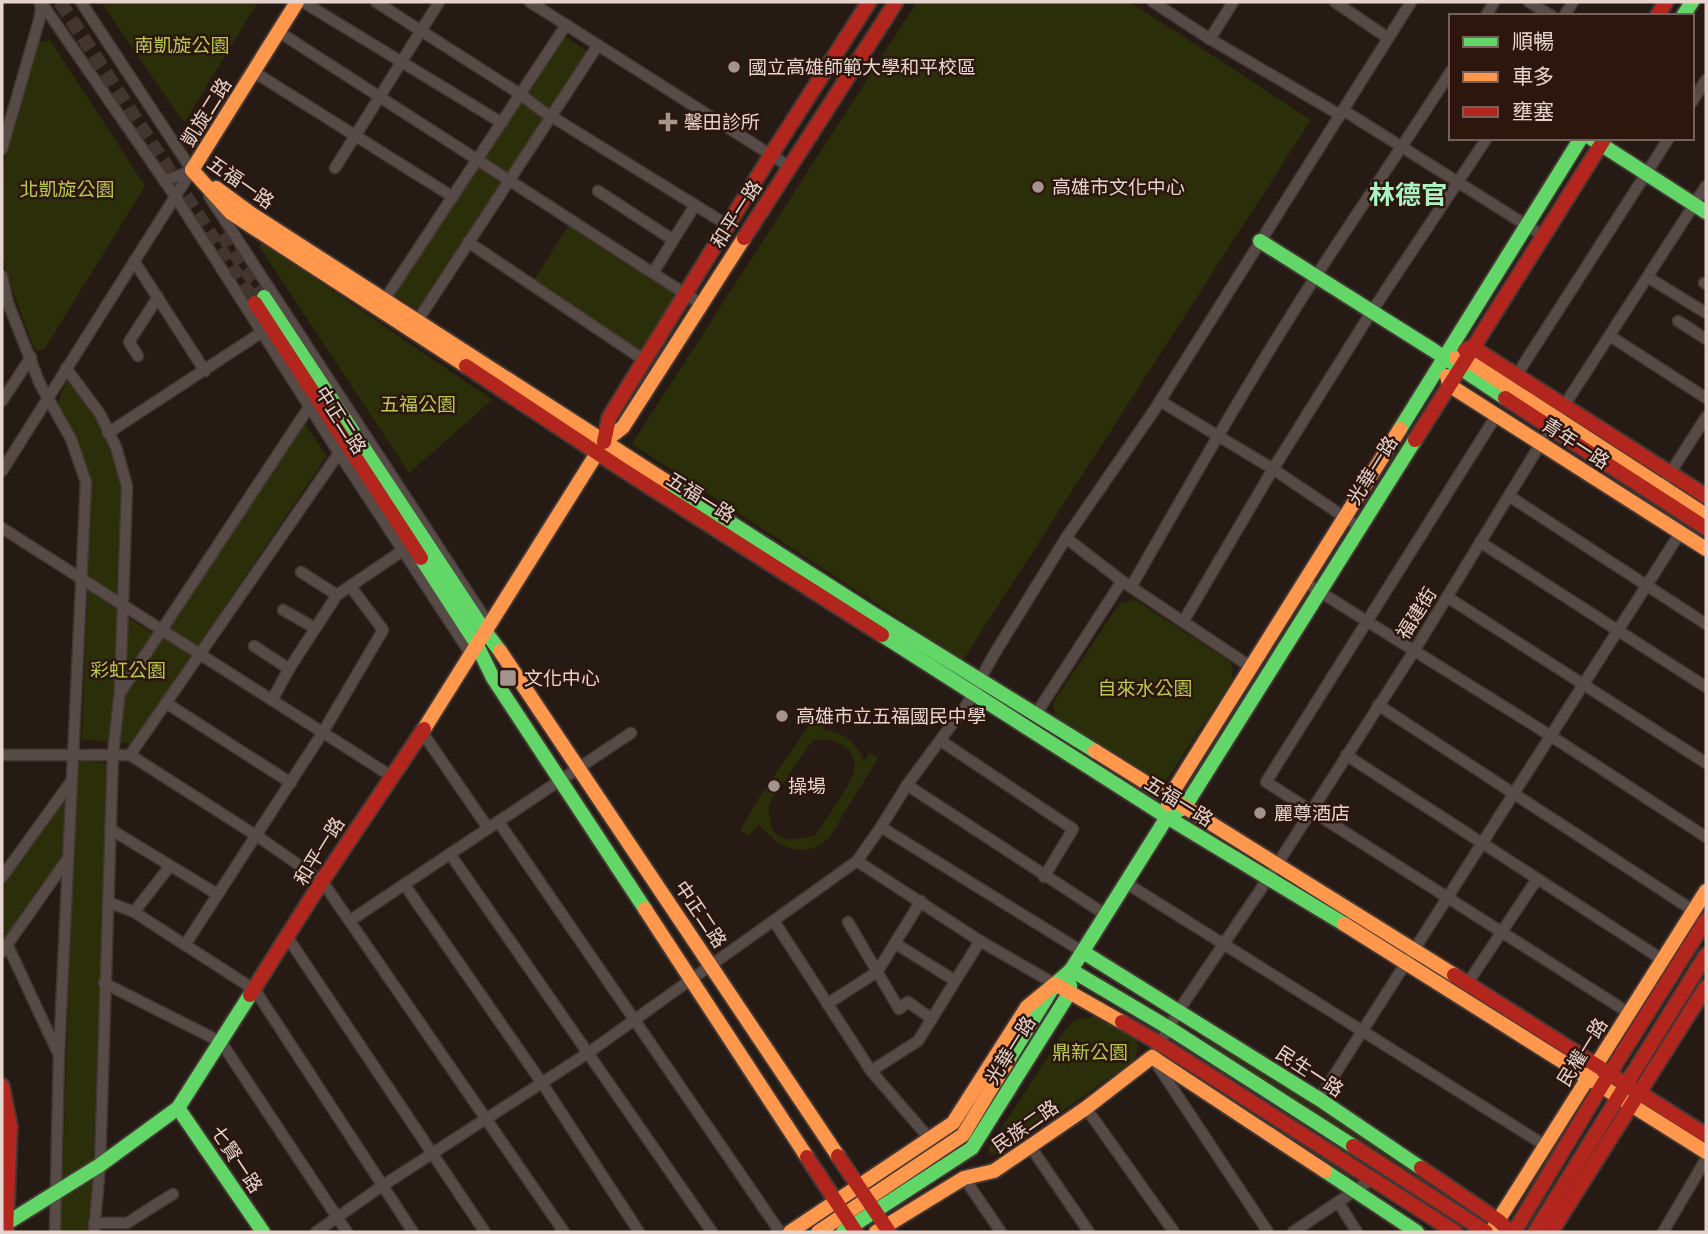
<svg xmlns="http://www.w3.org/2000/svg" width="1708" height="1234" viewBox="0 0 1708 1234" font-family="'PT Sans Narrow','Noto Sans TC',sans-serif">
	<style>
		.green { fill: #2b2f09; fill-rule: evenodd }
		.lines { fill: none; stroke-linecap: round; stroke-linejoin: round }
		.secondary-tunnel { stroke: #433630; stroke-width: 14; stroke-dasharray: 14 7; stroke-linecap: butt }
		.street-casing { stroke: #423733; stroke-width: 13 }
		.fast-casing { stroke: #423733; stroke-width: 18 }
		.slow-casing { stroke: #423733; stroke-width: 18 }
		.jam-casing { stroke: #423733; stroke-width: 18 }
		.street { stroke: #564b47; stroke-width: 10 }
		.fast { stroke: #63d668; stroke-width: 14 }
		.slow { stroke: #ff974d; stroke-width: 14 }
		.jam { stroke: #b3261e; stroke-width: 14 }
		.poi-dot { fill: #a3948e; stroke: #2d160d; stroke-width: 2.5 }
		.labels { text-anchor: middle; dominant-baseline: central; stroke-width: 5; stroke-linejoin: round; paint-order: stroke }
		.park-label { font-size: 19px; fill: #b7ca4e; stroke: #2d160d }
		.poi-label { font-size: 19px; fill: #e6d5cf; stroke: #2d160d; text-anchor: start }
		.street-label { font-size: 19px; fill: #e6d5cf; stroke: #2d160d }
		.district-label { font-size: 26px; font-weight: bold; fill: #a9f3c1; stroke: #2d160d }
	</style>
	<rect width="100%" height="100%" fill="#261a14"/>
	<g class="green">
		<polygon points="101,2 258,2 184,123"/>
		<polygon points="917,2 1130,2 1311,120 963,660 632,444"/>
		<polygon points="562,34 589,53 419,311 393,294"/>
		<polygon points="50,40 145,186 44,350 35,350 7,275 2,253 2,198 5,157 38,43"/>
		<polygon points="569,225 679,296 641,355 533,282"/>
		<polygon points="263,243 492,400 409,473 259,246"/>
		<polygon points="67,378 96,418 110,450 121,485 116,610 159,637 304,423 327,456 131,744 82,739 91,500 85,460 57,405"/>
		<polygon points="1135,600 1231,662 1233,679 1167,779 1153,780 1056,718 1053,703 1120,603"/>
		<path d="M 817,714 L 827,720 L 823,730 C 845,733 857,741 864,763 L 869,752 L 878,758 L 829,838 C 805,861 777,848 759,824 L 748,836 L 740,831 L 758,799 ZM 813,740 C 832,737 860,747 854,772 C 851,784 824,822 816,835 C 785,843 768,843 769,804 Z"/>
		<polygon points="76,761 110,764 90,1232 61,1232"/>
		<polygon points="65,797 63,858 2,946 2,884"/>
		<polygon points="1097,1016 1133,1037 1138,1044 1135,1060 999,1155 990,1154 988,1149 1065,1030 1075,1020"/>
		<polygon points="1207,1031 1467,1206 1466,1210 1208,1045 1204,1042 1203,1037"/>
		<polygon points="1207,1078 1352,1173 1348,1178 1203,1083"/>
	</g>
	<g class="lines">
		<g class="secondary-tunnel">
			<polyline points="60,2 255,303"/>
			<polyline points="222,234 264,297"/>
		</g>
		<g class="street-casing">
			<g id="street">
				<polyline points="41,2 175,196 339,453 470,653"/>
				<polyline points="81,2 195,175"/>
				<polyline points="303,2 502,123"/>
				<polyline points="376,2 520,94 541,110 729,226"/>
				<polyline points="530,2 790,167"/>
				<polyline points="1153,2 1210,39 1340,115"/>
				<polyline points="1335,2 1388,38"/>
				<polyline points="1529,2 1552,16"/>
				<polyline points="1486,16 1494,2"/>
				<polyline points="1564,16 1573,2"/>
				<polyline points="279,32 701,304"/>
				<polyline points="1210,39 1233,2"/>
				<polyline points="254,72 453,197"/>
				<polyline points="1692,102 1706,80"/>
				<polyline points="1343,110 1542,235"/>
				<polyline points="2,149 39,21 41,10 40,2"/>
				<polyline points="335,168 439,2"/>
				<polyline points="164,181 191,171"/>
				<polyline points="598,191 673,240"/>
				<polyline points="209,196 488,623"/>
				<polyline points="468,242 644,360"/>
				<polyline points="134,261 205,371"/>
				<polyline points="653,273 695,205"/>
				<polyline points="2,276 8,303 40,384 71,439 86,482 59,1054 55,1232"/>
				<polyline points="1649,278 1706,313"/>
				<polyline points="1704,283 1706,284"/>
				<polyline points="381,305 566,25"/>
				<polyline points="1678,321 1706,339"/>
				<polyline points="416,323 598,45"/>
				<polyline points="1610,336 1706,398"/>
				<polyline points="138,356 129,342 158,297"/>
				<polyline points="66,368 100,414 116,447 127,486 120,691 113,753 100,1165 94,1232"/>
				<polyline points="1516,376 1669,138"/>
				<polyline points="2,401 31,357"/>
				<polyline points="1160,401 1273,469 1359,527"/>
				<polyline points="1562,409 1706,186"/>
				<polyline points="1496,416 1266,782 1629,1013"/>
				<polyline points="108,433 262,332"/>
				<polyline points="2,471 192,170"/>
				<polyline points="1667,478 1706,417"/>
				<polyline points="1509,496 1706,624"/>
				<polyline points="2,528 391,776"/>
				<polyline points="1066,538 1122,581 1251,667"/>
				<polyline points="1480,542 1706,687"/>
				<polyline points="301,572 337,595"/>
				<polyline points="1304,582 1551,736 1706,837"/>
				<path d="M 1131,587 C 1191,482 1251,377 1316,276 C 1361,207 1407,140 1451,71"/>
				<polyline points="1447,597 1706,763"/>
				<polyline points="283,610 315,628"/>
				<polyline points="1183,622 1273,469 1372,311 1487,138"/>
				<polyline points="254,646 289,669"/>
				<polyline points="122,690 309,407"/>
				<polyline points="272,700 289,669 337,595 402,551"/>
				<polyline points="166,703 291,783"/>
				<polyline points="1378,705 1694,911"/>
				<polyline points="1036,714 1122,581"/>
				<polyline points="422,732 488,828"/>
				<polyline points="941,741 1073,829 1044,877"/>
				<polyline points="2,755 130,755 257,836 322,881 564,1232"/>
				<polyline points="130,755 339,453"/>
				<polyline points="1346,755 1663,960"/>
				<polyline points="907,785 1106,915"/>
				<polyline points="498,821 780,1232"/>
				<polyline points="881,827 1083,952"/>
				<polyline points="110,829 217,894"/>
				<polyline points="450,854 712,1232"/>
				<polyline points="857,861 980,941 1055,984"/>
				<polyline points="2,877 70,783"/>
				<polyline points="1126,883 1546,1146"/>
				<polyline points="404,884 542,1083 639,1232"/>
				<polyline points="108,902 134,912 255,990 413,1232"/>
				<polyline points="134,912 170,866"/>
				<polyline points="351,920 631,733"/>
				<polyline points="774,921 871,1071 929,1138"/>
				<polyline points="848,922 899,1009 908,1002 932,1019"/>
				<polyline points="288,938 485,1232"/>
				<polyline points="7,944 57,1051"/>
				<polyline points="896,944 954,980"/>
				<polyline points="185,945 323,732 383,630 351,587"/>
				<polyline points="2,952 66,861"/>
				<polyline points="104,983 221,1042 347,1232"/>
				<polyline points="1467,984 1537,879"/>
				<polyline points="827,1004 877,972 921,901"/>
				<polyline points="871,1071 918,1041 980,941"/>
				<polyline points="1319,1099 1680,533"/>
				<polyline points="1086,1108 1174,1232"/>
				<polyline points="1030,1146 1089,1232"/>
				<polyline points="964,1178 1001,1232"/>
				<polyline points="1338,1202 1357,1232"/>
				<polyline points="94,1223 127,1223 173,1194"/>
				<polyline points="316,1232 382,1186 588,1053 857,861 881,827 907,785 967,704 993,656 1066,538 1155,409 1411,2"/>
				<polyline points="1268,1232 1152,1057 1179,1010 1269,877 1414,651 1552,425"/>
				<polyline points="1293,1232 1371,1180"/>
				<polyline points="1663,1232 1706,1159"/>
			</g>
		</g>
		<g class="fast-casing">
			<g id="fast">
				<polyline points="1683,16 1692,2"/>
				<polyline points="1591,138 1706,212"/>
				<polyline points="1260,241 1433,350 1505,398"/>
				<polyline points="264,297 484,630 500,651"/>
				<polyline points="1400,429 1581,138"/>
				<polyline points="667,482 875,615 1095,751"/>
				<polyline points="421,558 476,643 493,678 645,909"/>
				<polyline points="882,635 1167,817 1344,924"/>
				<polyline points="1177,811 1184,808 1415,440"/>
				<polyline points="1083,952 1319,1099 1421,1168"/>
				<polyline points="1071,970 1169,1028 1353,1146"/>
				<polyline points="1009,1059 1055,984 1071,970 1159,830 1167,817 1168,804"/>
				<polyline points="178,1108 263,1232"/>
				<polyline points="1325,1171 1417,1232"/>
				<polyline points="7,1223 100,1165 178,1108 250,995"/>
				<polyline points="843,1232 972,1148 1070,992 1070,985"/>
			</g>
		</g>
		<g class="slow-casing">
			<g id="slow">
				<polyline points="192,170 231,213 466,366"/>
				<polyline points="192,170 297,2"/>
				<polyline points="216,188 250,213 667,482"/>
				<polyline points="1456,358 1465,359 1706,515"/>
				<polyline points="1447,376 1449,385 1706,549"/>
				<polyline points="500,651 838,1156"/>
				<polyline points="424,729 604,442 623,427 744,238"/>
				<polyline points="1095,751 1454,975"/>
				<polyline points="1168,804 1169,798 1400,429"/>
				<polyline points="645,909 807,1157"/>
				<polyline points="1344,924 1706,1152"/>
				<polyline points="1494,1227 1706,891"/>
				<polyline points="790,1232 953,1123 1027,1007 1055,984 1122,1022"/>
				<polyline points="818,1232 963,1135 1009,1059"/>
				<polyline points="876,1232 964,1178 994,1171 1086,1108 1152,1057 1325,1171"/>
			</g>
		</g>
		<g class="jam-casing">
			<g id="jam">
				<polyline points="1657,16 1666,2"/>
				<polyline points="744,238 896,2"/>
				<polyline points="255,303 421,558"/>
				<polyline points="1465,350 1472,347 1706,496"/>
				<polyline points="466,366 620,468 882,635"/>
				<polyline points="1505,398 1706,528"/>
				<polyline points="1415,440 1605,138"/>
				<polyline points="604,442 609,418 613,411 771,155 869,2"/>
				<polyline points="1454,975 1706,1135"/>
				<polyline points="250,995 322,881 424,729"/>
				<polyline points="1122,1022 1159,1043 1455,1232"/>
				<polyline points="2,1086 10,1126 6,1232"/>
				<polyline points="1353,1146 1486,1232"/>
				<polyline points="838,1156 889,1232"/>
				<polyline points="807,1157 856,1232"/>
				<polyline points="1421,1168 1499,1221 1510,1232"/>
				<polyline points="1514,1232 1601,1087 1706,920"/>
				<polyline points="1535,1232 1706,955"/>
				<polyline points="1551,1232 1706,987"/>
			</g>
		</g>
		<use href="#street" class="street"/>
		<use href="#fast" class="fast"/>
		<use href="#slow" class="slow"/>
		<use href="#jam" class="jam"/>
	</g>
	<g class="poi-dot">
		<circle cx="734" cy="67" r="7"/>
		<path d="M664.5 111.5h7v7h7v7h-7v7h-7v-7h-7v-7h7z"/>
		<circle cx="1038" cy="187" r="7"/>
		<rect x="499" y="669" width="18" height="18" rx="3.5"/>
		<circle cx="782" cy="716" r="7"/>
		<circle cx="774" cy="786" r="7"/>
		<circle cx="1260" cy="813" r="7"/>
	</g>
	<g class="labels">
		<g class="park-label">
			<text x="182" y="45">南凱旋公園</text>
			<text x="67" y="189">北凱旋公園</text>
			<text x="418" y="404">五福公園</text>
			<text x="128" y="670">彩虹公園</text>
			<text x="1145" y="688">自來水公園</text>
			<text x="1090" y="1052">鼎新公園</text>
		</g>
		<g class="poi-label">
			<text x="748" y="67">國立高雄師範大學和平校區</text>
			<text x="684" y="122">馨田診所</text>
			<text x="1052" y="187">高雄市文化中心</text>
			<text x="524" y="678">文化中心</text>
			<text x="796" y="716">高雄市立五福國民中學</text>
			<text x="788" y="786">操場</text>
			<text x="1274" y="813">麗尊酒店</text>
		</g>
		<g class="street-label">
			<text transform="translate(206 112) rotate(-58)">凱旋二路</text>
			<text transform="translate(241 182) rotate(35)">五福一路</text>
			<text transform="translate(736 214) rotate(-57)">和平一路</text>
			<text transform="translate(341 420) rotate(57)">中正二路</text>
			<text transform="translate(1576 443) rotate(33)">青年一路</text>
			<text transform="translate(1372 470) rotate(-58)">光華一路</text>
			<text transform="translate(701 497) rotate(32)">五福一路</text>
			<text transform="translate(1416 613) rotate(-58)">福建街</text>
			<text transform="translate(1179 801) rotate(32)">五福一路</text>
			<text transform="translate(319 851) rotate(-58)">和平一路</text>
			<text transform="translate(701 914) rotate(56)">中正二路</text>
			<text transform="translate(1010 1050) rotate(-58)">光華一路</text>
			<text transform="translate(1582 1052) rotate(-58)">民權一路</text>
			<text transform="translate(1310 1071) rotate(33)">民生一路</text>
			<text transform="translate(1025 1126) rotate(-35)">民族二路</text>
			<text transform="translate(237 1159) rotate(56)">七賢一路</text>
		</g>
		<g class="district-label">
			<text x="1408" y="194">林德官</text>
		</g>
	</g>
	<rect width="1708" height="1234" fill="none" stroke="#e6d5cf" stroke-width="7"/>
	<rect x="1449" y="14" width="245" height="126" fill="#2d160d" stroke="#77625b" stroke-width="2"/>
	<rect x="1463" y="37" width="35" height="10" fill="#63d668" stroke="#77625b" stroke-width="2"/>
	<text x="1512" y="49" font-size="21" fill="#e6d5cf">順暢</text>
	<rect x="1463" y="72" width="35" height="10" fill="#ff974d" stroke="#77625b" stroke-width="2"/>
	<text x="1512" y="84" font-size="21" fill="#e6d5cf">車多</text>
	<rect x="1463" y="107" width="35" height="10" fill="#b3261e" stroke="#77625b" stroke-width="2"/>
	<text x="1512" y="119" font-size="21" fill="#e6d5cf">壅塞</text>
</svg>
